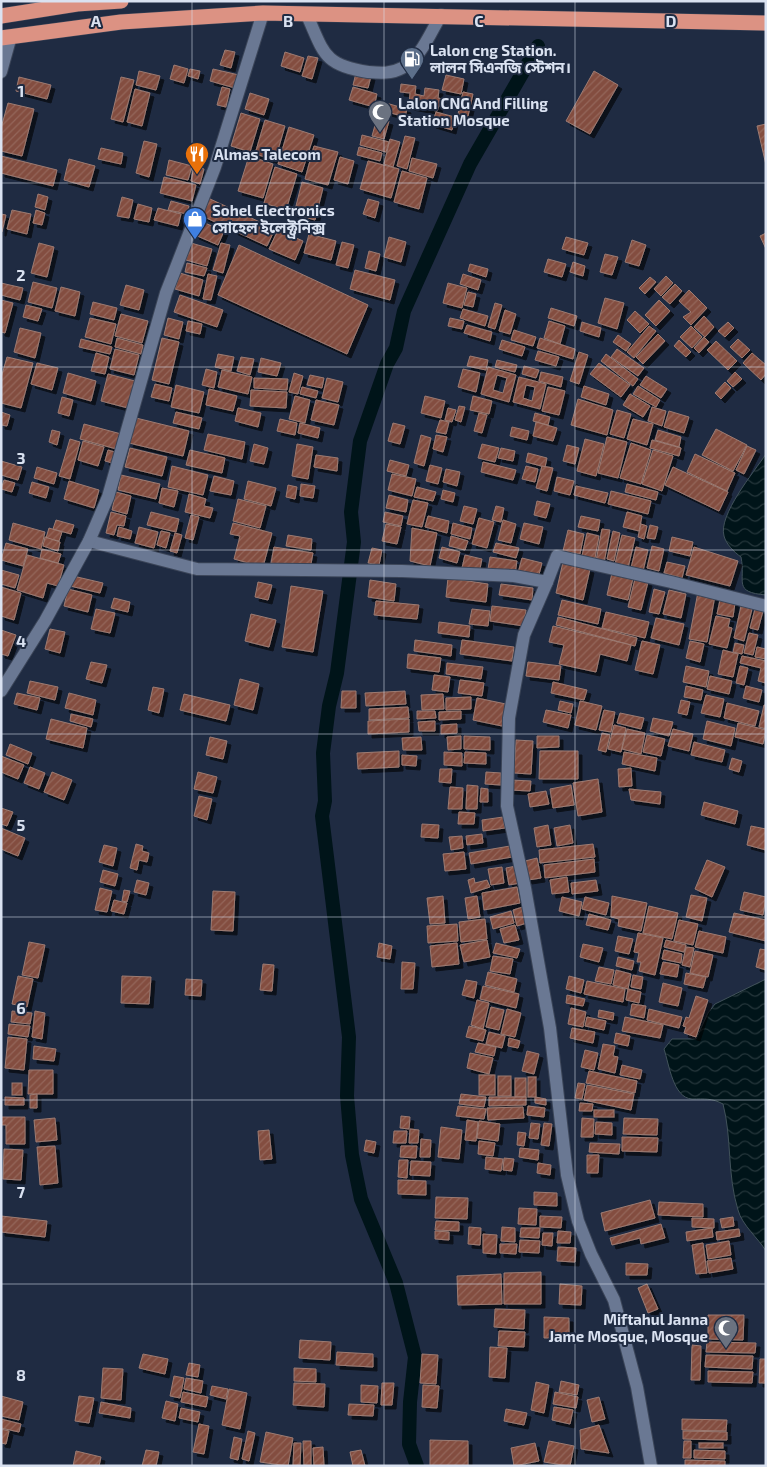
<svg xmlns="http://www.w3.org/2000/svg" width="767" height="1467" viewBox="0 0 767 1467" font-family="'Exo 2','Noto Sans Bengali',sans-serif">
	<style>
		.water { fill: url(#water-waves); stroke: #41525a }
		.lines { fill: none; stroke-linecap: round; stroke-linejoin: round }
		.canal { stroke: #001419; stroke-width: 14 }
		.building { fill: url(#building-hatch); stroke: #9d7b72; fill-rule: evenodd; filter: url(#shadow) }
		.minor-casing { stroke: #3b4558; stroke-width: 14 }
		.highway-casing { stroke: #3b4558; stroke-width: 16 }
		.minor { stroke: #6a7893; stroke-width: 12 }
		.highway { stroke: #dc9283; stroke-width: 15 }
		.grid { fill: none; stroke: #dae2f1; stroke-width: 1; stroke-opacity: 0.55 }
		.labels { text-anchor: middle; dominant-baseline: central; stroke-width: 4; stroke-linejoin: round; paint-order: stroke }
		.poi-label { font-size: 15px; font-weight: bold; fill: #dae2f1; stroke: #1f2b42; text-anchor: start }
		.grid-label { font-size: 16px; text-anchor: middle; font-weight: bold; fill: #dae2f1; stroke: #1f2b42; stroke-width: 4; stroke-linejoin: round; paint-order: stroke }
	</style>
	<defs>
		<pattern id="water-waves" width="16" height="10" patternUnits="userSpaceOnUse" patternTransform="scale(1.25)"><rect width="16" height="10" fill="#001419"/><path d="M0 5q4-4 8 0t8 0" fill="none" stroke="#25363b"/></pattern>
		<pattern id="building-hatch" width="6" height="6" patternUnits="userSpaceOnUse" patternTransform="scale(1.25)"><rect width="6" height="6" fill="#834d3f"/><path d="M-1 1l2-2M0 6l6-6M5 7l2-2" fill="none" stroke="#94665b"/></pattern>
		<filter id="shadow"><feDropShadow dx="4" dy="4" stdDeviation="0" flood-color="#0009"/></filter>
	</defs>
	<rect width="100%" height="100%" fill="#1f2b42"/>
	<g class="water">
		<path d="M 766,454 L 766,595 C 732,592 746,582 741,557 C 734,552 726,544 724,536 C 718,515 754,472 766,454 Z"/>
		<path d="M 766,979 L 766,1251 C 758,1238 742,1225 738,1210 C 727,1175 732,1138 723,1104 C 712,1098 704,1099 692,1099 C 673,1098 669,1064 664,1049 L 672,1039 L 696,1039 L 708,1013 L 715,1004 Z"/>
	</g>
	<g class="lines">
		<polyline class="canal" points="417,1466 409,1444 410,1402 415,1357 396,1283 361,1199 352,1155 347,1096 349,1037 322,816 325,801 323,753 329,706 337,673 354,542 351,512 360,441 387,364 396,348 404,311 421,273 470,164 538,46"/>
	</g>
	<g class="building">
		<polygon points="225,50 235,52 231,68 220,65"/>
		<polygon points="285,52 304,58 300,72 281,66"/>
		<polygon points="308,56 318,58 312,79 302,76"/>
		<polygon points="174,65 188,69 184,83 170,79"/>
		<polygon points="190,69 200,71 198,79 188,76"/>
		<polygon points="213,69 239,75 235,88 210,81"/>
		<polygon points="139,71 160,76 156,90 136,85"/>
		<polygon points="594,71 618,85 590,134 566,121"/>
		<polygon points="356,73 371,76 368,88 353,85"/>
		<polygon points="446,75 464,79 461,94 442,90"/>
		<polygon points="19,77 51,85 47,99 16,91"/>
		<polygon points="121,77 134,80 123,122 111,119"/>
		<polygon points="401,84 416,86 415,94 424,96 425,88 439,90 438,98 442,99 437,111 409,106 410,93 400,92"/>
		<polygon points="222,87 230,89 226,107 217,105"/>
		<polygon points="353,87 377,94 374,107 349,100"/>
		<polygon points="135,89 150,93 142,126 127,122"/>
		<polygon points="463,92 473,94 468,116 458,114"/>
		<polygon points="250,93 269,99 264,115 245,109"/>
		<polygon points="379,101 407,109 405,117 377,109"/>
		<polygon points="8,103 34,109 22,156 1,151 1,128"/>
		<polygon points="436,112 455,117 452,130 432,124"/>
		<polygon points="241,113 260,119 250,152 231,146"/>
		<polygon points="377,118 389,121 384,139 372,136"/>
		<polygon points="265,120 285,126 275,160 255,154"/>
		<polygon points="766,124 766,165 757,126"/>
		<polygon points="289,127 314,135 302,172 278,164"/>
		<polygon points="362,135 389,142 386,152 360,145"/>
		<polygon points="405,136 415,138 407,169 397,166"/>
		<polygon points="390,139 400,142 393,167 384,164"/>
		<polygon points="144,141 157,144 149,177 136,173"/>
		<polygon points="314,146 338,152 328,185 305,179"/>
		<polygon points="359,147 382,153 380,161 357,155"/>
		<polygon points="101,148 123,153 121,164 98,159"/>
		<polygon points="1,156 57,170 53,186 1,173"/>
		<polygon points="249,156 273,164 263,198 238,191"/>
		<polygon points="340,157 354,161 348,184 334,180"/>
		<polygon points="412,158 437,164 433,178 409,171"/>
		<polygon points="69,159 95,166 89,187 64,180"/>
		<polygon points="169,160 192,166 188,180 166,175"/>
		<polygon points="368,161 399,169 391,198 360,189"/>
		<polygon points="194,166 204,169 200,184 191,181"/>
		<polygon points="275,167 297,174 286,210 264,203"/>
		<polygon points="402,171 427,178 419,209 394,202"/>
		<polygon points="164,177 196,185 192,201 160,193"/>
		<polygon points="302,182 323,188 315,220 294,214"/>
		<polygon points="38,194 48,197 45,210 35,207"/>
		<polygon points="122,197 133,200 129,218 117,216"/>
		<polygon points="208,198 275,229 267,246 200,215"/>
		<polygon points="368,199 379,202 375,218 363,214"/>
		<polygon points="171,201 189,206 187,214 168,210"/>
		<polygon points="138,204 152,208 149,222 134,219"/>
		<polygon points="158,208 181,214 178,226 154,220"/>
		<polygon points="12,210 31,214 27,234 7,229"/>
		<polygon points="36,210 45,213 42,225 33,223"/>
		<polygon points="1,214 6,215 2,232 1,232"/>
		<polygon points="200,221 224,231 218,245 195,235"/>
		<polygon points="278,230 303,241 295,260 269,249"/>
		<polygon points="766,233 766,249 760,236"/>
		<polygon points="309,234 336,241 331,260 304,253"/>
		<polygon points="389,237 406,242 401,262 384,257"/>
		<polygon points="566,237 588,243 584,255 562,249"/>
		<polygon points="632,240 646,245 639,266 625,262"/>
		<polygon points="342,242 354,245 348,268 336,265"/>
		<polygon points="39,243 54,247 47,277 31,273"/>
		<polygon points="191,243 212,249 207,266 186,260"/>
		<polygon points="221,243 230,245 223,273 213,270"/>
		<polygon points="239,245 368,305 347,354 218,295"/>
		<polygon points="369,251 380,254 376,271 365,268"/>
		<polygon points="605,254 618,257 612,275 600,272"/>
		<polygon points="548,259 566,264 562,277 544,272"/>
		<polygon points="573,262 585,266 583,276 570,272"/>
		<polygon points="187,263 207,268 204,276 185,272"/>
		<polygon points="470,264 488,269 486,277 468,271"/>
		<polygon points="355,270 395,280 390,300 350,289"/>
		<polygon points="180,273 203,280 199,296 175,289"/>
		<polygon points="208,274 217,276 211,300 203,299"/>
		<polygon points="463,274 481,280 478,290 460,284"/>
		<polygon points="666,276 673,283 661,296 654,289"/>
		<polygon points="650,277 656,282 645,294 639,288"/>
		<polygon points="33,282 57,288 52,308 28,302"/>
		<polygon points="1,283 23,288 20,300 1,295"/>
		<polygon points="448,283 467,288 462,308 443,303"/>
		<polygon points="675,284 682,291 670,304 662,297"/>
		<polygon points="126,285 144,290 139,310 120,305"/>
		<polygon points="61,287 80,292 75,316 55,311"/>
		<polygon points="689,290 707,308 691,325 683,317 691,312 679,301"/>
		<polygon points="468,292 476,294 473,307 464,305"/>
		<polygon points="180,295 223,310 217,327 174,312"/>
		<polygon points="605,298 624,303 617,329 598,323"/>
		<polygon points="1,300 13,303 5,333 1,332"/>
		<polygon points="659,300 670,311 656,326 645,315"/>
		<polygon points="93,302 117,308 114,320 90,314"/>
		<polygon points="495,303 502,305 495,329 488,327"/>
		<polygon points="26,305 42,309 38,321 23,317"/>
		<polygon points="551,308 577,316 574,326 548,318"/>
		<polygon points="463,309 488,316 485,326 460,318"/>
		<polygon points="505,310 516,314 510,334 499,331"/>
		<polygon points="635,311 649,324 640,333 627,320"/>
		<polygon points="121,314 148,321 142,343 115,336"/>
		<polygon points="704,316 714,327 705,337 694,327"/>
		<polygon points="90,318 116,324 111,344 85,337"/>
		<polygon points="168,318 183,322 179,339 164,335"/>
		<polygon points="450,318 464,321 462,329 448,326"/>
		<polygon points="188,321 202,324 200,334 186,331"/>
		<polygon points="549,321 565,326 560,344 544,338"/>
		<polygon points="582,322 601,328 599,337 580,331"/>
		<polygon points="728,322 734,328 725,337 718,331"/>
		<polygon points="467,325 492,332 490,341 464,333"/>
		<polygon points="649,326 656,331 634,358 627,352"/>
		<polygon points="691,326 702,337 692,348 680,337"/>
		<polygon points="20,328 41,333 35,358 14,352"/>
		<polygon points="514,330 536,337 533,346 511,340"/>
		<polygon points="658,334 665,341 643,364 636,357"/>
		<polygon points="618,335 631,344 626,351 613,342"/>
		<polygon points="704,337 709,342 699,353 694,348"/>
		<polygon points="117,338 143,345 141,354 115,347"/>
		<polygon points="162,338 179,342 169,384 152,380"/>
		<polygon points="540,338 575,349 573,359 537,348"/>
		<polygon points="81,339 112,347 110,354 79,347"/>
		<polygon points="738,339 750,350 742,358 730,347"/>
		<polygon points="502,340 525,347 522,356 499,349"/>
		<polygon points="679,340 691,352 686,357 674,346"/>
		<polygon points="716,341 737,361 728,370 707,350"/>
		<polygon points="115,349 139,355 134,375 110,369"/>
		<polygon points="617,349 644,368 638,376 611,357"/>
		<polygon points="538,351 559,357 556,366 535,360"/>
		<polygon points="579,352 588,355 579,384 570,381"/>
		<polygon points="96,353 109,357 105,374 91,371"/>
		<polygon points="752,353 766,365 766,374 761,380 743,363"/>
		<polygon points="218,354 234,357 231,371 215,367"/>
		<polygon points="606,354 638,379 633,386 601,361"/>
		<polygon points="470,356 488,360 486,370 467,366"/>
		<polygon points="7,357 33,363 21,408 1,403 1,378"/>
		<polygon points="241,357 254,359 250,375 237,371"/>
		<polygon points="261,358 281,363 277,376 258,372"/>
		<polygon points="497,360 517,365 515,372 495,367"/>
		<polygon points="37,363 58,368 52,390 31,384"/>
		<polygon points="599,363 630,385 621,397 590,374"/>
		<polygon points="524,366 539,370 536,378 522,374"/>
		<path d="M 488,367 L 516,375 L 509,402 L 481,394 ZM 497,375 L 507,378 L 503,393 L 493,390 Z"/>
		<polygon points="206,369 217,372 214,388 202,385"/>
		<polygon points="463,369 480,373 476,392 458,387"/>
		<polygon points="222,370 252,377 248,394 218,387"/>
		<polygon points="541,372 563,377 561,387 539,381"/>
		<polygon points="735,372 742,379 733,387 727,381"/>
		<polygon points="68,373 96,381 91,401 63,393"/>
		<polygon points="294,373 303,376 298,394 289,392"/>
		<polygon points="108,374 135,381 128,408 101,401"/>
		<polygon points="310,375 324,378 322,388 307,385"/>
		<polygon points="646,376 667,389 661,398 640,385"/>
		<path d="M 519,377 L 546,384 L 540,409 L 513,402 ZM 526,385 L 535,387 L 532,401 L 523,398 Z"/>
		<polygon points="254,378 288,379 287,390 254,388"/>
		<polygon points="327,378 343,382 338,402 322,398"/>
		<polygon points="725,382 731,388 721,399 715,393"/>
		<polygon points="155,384 172,388 169,401 151,397"/>
		<polygon points="176,385 204,392 199,413 171,407"/>
		<polygon points="584,386 609,394 606,405 581,397"/>
		<polygon points="638,386 660,400 656,407 633,394"/>
		<polygon points="302,387 318,391 316,398 300,394"/>
		<polygon points="548,387 565,391 559,415 542,411"/>
		<polygon points="209,389 237,396 233,411 206,405"/>
		<polygon points="251,390 287,392 286,408 250,406"/>
		<polygon points="630,394 650,406 643,417 623,405"/>
		<polygon points="295,396 310,400 305,423 289,419"/>
		<polygon points="425,396 445,401 441,418 421,413"/>
		<polygon points="473,396 492,401 489,414 470,410"/>
		<polygon points="62,397 73,400 69,416 58,413"/>
		<polygon points="578,399 613,410 607,435 571,425"/>
		<polygon points="316,400 339,405 334,425 311,420"/>
		<polygon points="459,406 465,407 461,422 455,420"/>
		<polygon points="652,407 666,411 662,426 648,421"/>
		<polygon points="238,408 261,413 258,427 235,421"/>
		<polygon points="448,408 456,410 452,422 445,420"/>
		<polygon points="617,410 631,414 624,438 610,434"/>
		<polygon points="669,411 689,417 684,433 664,427"/>
		<polygon points="1,412 10,415 7,426 1,425"/>
		<polygon points="176,412 202,418 199,429 173,423"/>
		<polygon points="479,413 487,415 482,433 474,431"/>
		<polygon points="535,413 550,417 548,425 533,421"/>
		<polygon points="136,418 189,431 183,456 129,443"/>
		<polygon points="280,419 297,423 295,435 277,431"/>
		<polygon points="633,419 653,424 647,445 627,439"/>
		<polygon points="440,420 449,422 446,434 436,432"/>
		<polygon points="536,422 557,428 553,441 533,436"/>
		<polygon points="300,423 320,428 318,438 298,433"/>
		<polygon points="393,423 405,426 400,444 388,441"/>
		<polygon points="84,424 125,435 120,450 80,439"/>
		<polygon points="512,427 529,431 527,440 510,436"/>
		<polygon points="716,429 747,445 733,471 702,455"/>
		<polygon points="52,430 60,432 57,445 49,442"/>
		<polygon points="658,430 681,437 679,447 655,440"/>
		<polygon points="208,434 245,442 242,459 204,450"/>
		<polygon points="421,435 431,438 424,466 414,463"/>
		<polygon points="436,435 447,437 443,452 433,449"/>
		<polygon points="607,437 627,442 618,478 598,473"/>
		<polygon points="70,439 80,442 70,479 59,476"/>
		<polygon points="585,439 604,444 596,476 577,471"/>
		<polygon points="652,440 681,448 679,456 650,448"/>
		<polygon points="83,441 104,447 98,466 78,460"/>
		<polygon points="631,443 651,450 641,484 620,478"/>
		<polygon points="254,444 268,448 264,464 250,461"/>
		<polygon points="297,444 313,447 308,479 292,476"/>
		<polygon points="482,444 499,448 495,462 478,458"/>
		<polygon points="567,445 579,448 575,464 563,461"/>
		<polygon points="747,446 756,450 744,474 736,470"/>
		<polygon points="130,448 167,457 162,476 125,467"/>
		<polygon points="501,448 515,451 513,461 498,458"/>
		<polygon points="108,450 115,452 112,463 105,461"/>
		<polygon points="190,450 225,458 222,473 186,465"/>
		<polygon points="653,450 673,456 662,491 642,484"/>
		<polygon points="528,453 547,458 545,467 526,462"/>
		<polygon points="695,454 735,473 727,491 687,472"/>
		<polygon points="316,455 338,458 337,471 314,467"/>
		<polygon points="390,460 409,465 406,476 387,471"/>
		<polygon points="1,461 22,467 18,480 1,475"/>
		<polygon points="483,462 516,470 513,480 481,472"/>
		<polygon points="430,465 442,468 438,484 426,481"/>
		<polygon points="172,466 208,475 203,495 168,487"/>
		<polygon points="526,466 538,469 535,482 522,479"/>
		<polygon points="542,466 553,468 547,491 536,488"/>
		<polygon points="37,467 57,473 54,484 34,478"/>
		<polygon points="673,467 728,492 719,511 665,485"/>
		<polygon points="446,469 460,472 457,486 443,482"/>
		<polygon points="392,474 416,479 412,496 388,490"/>
		<polygon points="121,475 160,484 156,499 118,490"/>
		<polygon points="214,476 234,481 231,495 210,491"/>
		<polygon points="557,477 574,481 570,495 554,491"/>
		<polygon points="4,480 15,483 12,492 1,489"/>
		<polygon points="69,481 99,490 94,508 64,499"/>
		<polygon points="248,481 276,488 271,506 244,499"/>
		<polygon points="32,482 49,487 46,498 29,493"/>
		<polygon points="301,484 315,486 313,498 300,496"/>
		<polygon points="627,484 658,492 656,500 625,492"/>
		<polygon points="288,485 297,487 295,499 286,497"/>
		<polygon points="576,486 608,493 605,503 574,495"/>
		<polygon points="417,487 436,492 433,501 414,497"/>
		<polygon points="162,488 178,491 174,507 159,503"/>
		<polygon points="443,490 455,493 453,502 441,499"/>
		<polygon points="611,491 651,501 648,514 608,504"/>
		<polygon points="116,492 131,496 127,514 112,510"/>
		<polygon points="189,494 206,499 204,506 213,508 210,518 185,512"/>
		<polygon points="389,495 408,500 406,512 386,508"/>
		<polygon points="238,499 266,506 260,528 233,521"/>
		<polygon points="413,500 428,503 422,527 407,524"/>
		<polygon points="537,501 550,504 546,518 534,515"/>
		<polygon points="464,506 477,509 473,524 460,521"/>
		<polygon points="496,506 504,508 501,522 492,520"/>
		<polygon points="111,512 126,516 124,526 117,525 114,535 106,533"/>
		<polygon points="151,512 179,519 176,532 147,525"/>
		<polygon points="385,512 403,516 401,526 383,522"/>
		<polygon points="627,512 642,516 639,531 623,527"/>
		<polygon points="191,515 199,517 193,540 185,538"/>
		<polygon points="428,516 449,521 447,533 425,527"/>
		<polygon points="581,516 600,520 598,531 578,527"/>
		<polygon points="479,518 494,522 487,548 472,544"/>
		<polygon points="56,520 74,525 71,534 53,529"/>
		<polygon points="503,520 516,524 511,543 498,540"/>
		<polygon points="13,523 45,532 41,549 9,540"/>
		<polygon points="233,523 272,533 263,567 234,559 240,536 230,534"/>
		<polygon points="453,523 472,528 470,539 451,534"/>
		<polygon points="524,523 543,527 539,544 520,539"/>
		<polygon points="386,524 401,527 397,544 382,541"/>
		<polygon points="641,524 647,526 644,539 638,537"/>
		<polygon points="650,525 658,527 655,539 647,538"/>
		<polygon points="119,527 132,531 130,539 117,536"/>
		<polygon points="139,527 158,532 154,548 135,543"/>
		<polygon points="49,528 62,532 59,541 46,538"/>
		<polygon points="412,528 437,533 430,566 410,561"/>
		<polygon points="602,529 610,530 604,563 596,561"/>
		<polygon points="568,530 584,534 580,554 563,551"/>
		<polygon points="161,531 170,533 166,548 157,545"/>
		<polygon points="613,531 620,533 614,561 607,559"/>
		<polygon points="175,533 182,535 177,553 170,551"/>
		<polygon points="587,533 599,536 595,558 582,556"/>
		<polygon points="288,535 312,539 311,550 286,546"/>
		<polygon points="622,535 635,538 628,568 615,564"/>
		<polygon points="451,536 468,541 465,550 449,546"/>
		<polygon points="45,537 60,542 58,551 43,546"/>
		<polygon points="672,537 693,542 690,556 669,551"/>
		<polygon points="6,543 28,549 23,566 1,560"/>
		<polygon points="496,543 519,548 516,558 493,552"/>
		<polygon points="652,546 664,549 659,571 647,568"/>
		<polygon points="274,547 313,553 310,569 271,563"/>
		<polygon points="442,547 460,552 457,563 439,558"/>
		<polygon points="636,547 648,550 643,571 631,568"/>
		<polygon points="694,547 738,561 730,586 686,575"/>
		<polygon points="372,548 382,550 379,565 368,563"/>
		<polygon points="42,549 61,554 58,563 40,558"/>
		<polygon points="27,555 64,565 58,586 47,583 43,598 17,590"/>
		<polygon points="465,555 482,559 479,573 462,568"/>
		<polygon points="490,557 517,561 515,574 488,569"/>
		<polygon points="522,558 542,563 538,578 518,573"/>
		<polygon points="563,562 590,569 583,600 556,593"/>
		<polygon points="667,562 685,566 682,578 664,573"/>
		<polygon points="1,570 19,575 15,588 1,584"/>
		<polygon points="612,573 633,578 628,600 607,595"/>
		<polygon points="73,576 103,583 100,593 70,586"/>
		<polygon points="448,578 488,584 486,602 446,597"/>
		<polygon points="635,579 648,582 641,610 628,607"/>
		<polygon points="370,580 396,584 394,601 368,597"/>
		<polygon points="258,582 272,585 268,600 255,597"/>
		<polygon points="501,584 533,588 532,600 499,595"/>
		<polygon points="291,586 323,591 313,652 282,647"/>
		<polygon points="1,587 21,593 14,620 1,616"/>
		<polygon points="68,589 92,595 88,612 64,606"/>
		<polygon points="654,589 665,592 659,614 649,612"/>
		<polygon points="669,590 686,594 681,618 663,614"/>
		<polygon points="698,592 715,595 707,642 689,639"/>
		<polygon points="114,598 130,602 128,612 111,608"/>
		<polygon points="562,600 601,609 598,624 558,615"/>
		<polygon points="720,600 735,603 733,617 717,614"/>
		<polygon points="376,601 419,605 417,619 374,615"/>
		<polygon points="492,606 526,610 524,626 490,621"/>
		<polygon points="741,606 752,609 744,641 734,638"/>
		<polygon points="96,609 115,613 110,633 91,629"/>
		<polygon points="472,609 490,611 488,626 469,624"/>
		<polygon points="755,609 763,611 758,630 750,628"/>
		<polygon points="606,612 649,622 645,638 602,628"/>
		<polygon points="251,614 276,620 269,647 245,641"/>
		<polygon points="716,616 730,619 728,627 732,628 727,648 709,644"/>
		<polygon points="558,617 637,638 635,646 556,625"/>
		<polygon points="656,618 684,624 679,645 651,638"/>
		<polygon points="439,622 470,626 469,637 438,633"/>
		<polygon points="553,626 631,645 627,661 600,654 596,672 559,664 564,645 549,642"/>
		<polygon points="50,629 65,632 60,653 45,649"/>
		<polygon points="1,630 16,635 8,656 1,654"/>
		<polygon points="749,633 758,635 753,655 744,653"/>
		<polygon points="415,640 452,645 451,656 414,651"/>
		<polygon points="462,640 514,647 512,661 460,654"/>
		<polygon points="642,641 660,645 653,674 635,670"/>
		<polygon points="690,641 704,644 700,662 686,658"/>
		<polygon points="735,643 744,645 742,654 733,652"/>
		<polygon points="757,647 766,649 766,659 755,657"/>
		<polygon points="723,650 738,654 733,677 718,674"/>
		<polygon points="408,654 441,658 439,672 407,668"/>
		<polygon points="742,656 766,661 766,683 758,681 761,668 740,663"/>
		<polygon points="91,662 107,665 102,683 86,679"/>
		<polygon points="528,662 561,666 559,680 526,676"/>
		<polygon points="447,663 483,667 481,679 446,674"/>
		<polygon points="686,666 709,671 706,687 683,682"/>
		<polygon points="740,666 748,668 744,685 736,683"/>
		<polygon points="434,675 450,677 448,692 432,690"/>
		<polygon points="710,676 732,681 729,694 707,689"/>
		<polygon points="240,679 259,684 253,710 234,705"/>
		<polygon points="460,680 484,683 482,696 458,693"/>
		<polygon points="30,681 58,687 55,700 27,693"/>
		<polygon points="553,682 587,690 584,700 551,693"/>
		<polygon points="686,686 703,690 701,700 684,697"/>
		<polygon points="746,686 762,690 759,702 743,698"/>
		<polygon points="153,687 164,689 159,713 148,710"/>
		<polygon points="342,691 356,691 356,708 341,708"/>
		<polygon points="405,691 406,704 366,706 365,693"/>
		<polygon points="17,693 40,698 37,710 14,704"/>
		<polygon points="69,693 96,700 93,715 65,708"/>
		<polygon points="184,694 230,705 226,721 180,710"/>
		<polygon points="443,694 444,709 422,710 421,695"/>
		<polygon points="706,695 724,699 720,717 701,713"/>
		<polygon points="471,697 471,709 446,710 446,698"/>
		<polygon points="477,698 506,704 502,726 473,720"/>
		<polygon points="681,700 690,702 687,715 678,713"/>
		<polygon points="560,701 573,704 571,713 558,710"/>
		<polygon points="580,701 602,706 596,730 575,725"/>
		<polygon points="727,703 759,711 755,726 724,718"/>
		<polygon points="764,705 766,705 766,729 759,727"/>
		<polygon points="408,707 409,718 369,720 369,709"/>
		<polygon points="546,710 571,715 568,728 543,722"/>
		<polygon points="604,710 615,712 611,732 599,730"/>
		<polygon points="417,711 435,711 436,718 417,719"/>
		<polygon points="461,711 461,719 439,720 439,712"/>
		<polygon points="620,713 644,718 641,729 617,723"/>
		<polygon points="71,714 93,719 91,727 70,721"/>
		<polygon points="653,718 673,722 669,736 650,731"/>
		<polygon points="51,719 87,728 83,748 46,739"/>
		<polygon points="409,719 409,732 368,734 368,721"/>
		<polygon points="435,721 435,731 419,731 418,722"/>
		<polygon points="707,721 735,728 731,746 703,739"/>
		<polygon points="738,723 766,730 763,744 735,737"/>
		<polygon points="457,724 457,733 441,734 441,725"/>
		<polygon points="614,725 626,728 621,752 608,749"/>
		<polygon points="627,729 645,733 641,754 622,749"/>
		<polygon points="673,729 693,734 689,751 668,746"/>
		<polygon points="602,733 610,735 606,752 598,750"/>
		<polygon points="647,735 665,739 661,756 643,752"/>
		<polygon points="461,736 461,749 448,750 447,737"/>
		<polygon points="464,736 490,737 490,750 464,749"/>
		<polygon points="537,736 559,736 559,747 537,748"/>
		<polygon points="210,737 227,741 223,759 206,755"/>
		<polygon points="421,737 422,750 403,750 402,738"/>
		<polygon points="516,740 533,741 531,774 514,773"/>
		<polygon points="694,742 725,750 722,762 691,755"/>
		<polygon points="10,744 32,753 28,764 6,755"/>
		<polygon points="399,751 399,767 358,769 357,753"/>
		<polygon points="540,751 578,751 578,779 539,779"/>
		<polygon points="444,752 462,753 462,766 444,765"/>
		<polygon points="465,752 486,753 486,764 464,763"/>
		<polygon points="624,752 657,758 655,771 622,764"/>
		<polygon points="402,755 417,756 416,766 402,765"/>
		<polygon points="1,756 24,765 18,779 1,772"/>
		<polygon points="732,758 742,761 739,772 729,769"/>
		<polygon points="30,767 45,773 39,789 24,783"/>
		<polygon points="631,768 632,786 619,787 618,769"/>
		<polygon points="440,769 452,769 451,783 439,782"/>
		<polygon points="52,772 72,780 64,800 44,792"/>
		<polygon points="198,772 217,777 213,793 194,789"/>
		<polygon points="486,772 501,773 501,785 485,784"/>
		<polygon points="598,779 602,812 578,816 573,783"/>
		<polygon points="511,780 531,781 530,791 510,790"/>
		<polygon points="467,785 478,786 477,809 466,809"/>
		<polygon points="571,785 574,805 553,808 550,789"/>
		<polygon points="450,787 463,788 462,809 448,809"/>
		<polygon points="481,788 488,789 488,802 480,802"/>
		<polygon points="629,789 661,792 660,804 631,800"/>
		<polygon points="546,791 549,804 530,807 528,794"/>
		<polygon points="199,796 212,799 207,820 194,816"/>
		<polygon points="704,802 738,811 735,824 701,815"/>
		<polygon points="1,808 13,812 7,826 1,824"/>
		<polygon points="459,812 475,813 474,824 458,824"/>
		<polygon points="503,817 505,828 483,831 482,820"/>
		<polygon points="422,824 439,825 438,838 421,837"/>
		<polygon points="548,825 551,845 537,847 534,828"/>
		<polygon points="570,825 573,843 557,846 554,828"/>
		<polygon points="751,826 766,829 766,850 747,845"/>
		<polygon points="1,828 25,838 18,856 1,849"/>
		<polygon points="482,834 483,843 467,845 466,836"/>
		<polygon points="462,836 463,848 451,850 449,837"/>
		<polygon points="136,844 143,846 142,851 149,853 147,862 139,860 137,870 130,868"/>
		<polygon points="593,844 595,857 540,863 539,850"/>
		<polygon points="104,845 117,848 113,866 99,862"/>
		<polygon points="510,846 512,857 471,864 469,853"/>
		<polygon points="464,852 466,869 445,871 443,854"/>
		<polygon points="537,858 541,878 528,880 525,861"/>
		<polygon points="594,859 595,872 545,878 544,865"/>
		<polygon points="707,860 725,867 712,897 695,889"/>
		<polygon points="516,866 520,883 509,885 506,868"/>
		<polygon points="502,867 504,883 491,885 488,869"/>
		<polygon points="103,870 118,874 115,886 100,882"/>
		<polygon points="567,877 569,892 552,894 550,880"/>
		<polygon points="474,878 475,883 487,880 490,887 471,893 468,880"/>
		<polygon points="137,880 149,883 146,895 134,892"/>
		<polygon points="596,880 598,891 572,894 571,883"/>
		<polygon points="517,887 520,903 484,910 482,893"/>
		<polygon points="100,888 112,891 107,912 95,910"/>
		<polygon points="124,890 130,891 127,902 122,901"/>
		<polygon points="213,891 235,892 233,931 211,930"/>
		<polygon points="744,892 766,897 763,915 740,910"/>
		<polygon points="691,895 707,898 702,921 686,917"/>
		<polygon points="443,896 445,923 430,924 427,898"/>
		<polygon points="477,896 480,917 468,919 465,898"/>
		<polygon points="612,896 647,903 641,931 618,926 619,919 611,917"/>
		<polygon points="562,897 582,902 579,916 559,911"/>
		<polygon points="585,897 609,903 606,915 582,909"/>
		<polygon points="114,900 127,903 124,914 111,911"/>
		<polygon points="649,906 678,913 672,939 643,933"/>
		<polygon points="523,907 527,923 517,926 513,910"/>
		<polygon points="511,911 514,923 493,929 490,917"/>
		<polygon points="734,913 766,920 766,941 729,932"/>
		<polygon points="589,914 611,920 608,930 586,925"/>
		<polygon points="485,919 487,939 461,942 459,922"/>
		<polygon points="679,920 698,924 693,945 674,941"/>
		<polygon points="457,924 458,941 428,943 427,926"/>
		<polygon points="515,925 519,940 504,943 500,929"/>
		<polygon points="699,931 726,937 723,953 695,947"/>
		<polygon points="638,933 663,938 655,975 639,971 641,962 637,962 639,953 634,952"/>
		<polygon points="618,936 633,939 629,954 615,951"/>
		<polygon points="487,940 490,957 464,962 460,945"/>
		<polygon points="666,940 686,945 684,952 664,947"/>
		<polygon points="29,942 45,945 38,978 22,975"/>
		<polygon points="379,943 392,946 390,959 377,957"/>
		<polygon points="457,943 459,964 432,967 430,946"/>
		<polygon points="496,943 520,949 517,958 493,953"/>
		<polygon points="583,944 603,948 599,962 580,957"/>
		<polygon points="686,947 694,948 690,967 682,965"/>
		<polygon points="760,949 766,950 766,970 756,967"/>
		<polygon points="664,950 682,954 681,963 662,959"/>
		<polygon points="695,951 713,955 708,977 690,973"/>
		<polygon points="493,956 513,959 510,974 490,971"/>
		<polygon points="618,957 634,961 632,970 616,966"/>
		<polygon points="402,962 415,963 413,989 401,989"/>
		<polygon points="663,962 679,965 677,977 660,974"/>
		<polygon points="263,964 274,965 272,991 260,990"/>
		<polygon points="599,967 614,970 611,984 595,981"/>
		<polygon points="616,970 631,974 628,989 613,985"/>
		<polygon points="488,972 517,979 514,992 485,985"/>
		<polygon points="686,973 706,977 703,988 684,984"/>
		<polygon points="633,975 643,977 641,989 631,987"/>
		<polygon points="18,976 33,979 27,1007 12,1004"/>
		<polygon points="122,976 151,977 149,1004 121,1003"/>
		<polygon points="569,976 584,980 581,993 566,989"/>
		<polygon points="186,979 202,980 201,996 185,995"/>
		<polygon points="466,980 477,982 474,998 462,995"/>
		<polygon points="587,981 625,989 623,1002 584,994"/>
		<polygon points="663,983 682,988 678,1006 659,1002"/>
		<polygon points="483,986 519,994 516,1008 480,999"/>
		<polygon points="628,989 641,992 639,1003 626,1000"/>
		<polygon points="567,995 585,999 583,1006 566,1003"/>
		<polygon points="696,996 708,1000 696,1037 684,1033 686,1027 683,1026 686,1017 689,1018"/>
		<polygon points="477,1000 489,1003 483,1029 471,1025"/>
		<polygon points="632,1004 646,1006 644,1018 630,1015"/>
		<polygon points="491,1007 504,1010 499,1030 486,1027"/>
		<polygon points="571,1008 586,1012 583,1027 568,1024"/>
		<polygon points="507,1009 521,1013 515,1037 501,1034"/>
		<polygon points="649,1009 682,1017 679,1028 647,1020"/>
		<polygon points="599,1010 614,1013 613,1020 598,1017"/>
		<polygon points="12,1011 32,1013 30,1024 11,1022"/>
		<polygon points="35,1011 45,1013 42,1039 32,1037"/>
		<polygon points="587,1017 606,1021 604,1030 585,1026"/>
		<polygon points="625,1017 663,1025 660,1038 622,1031"/>
		<polygon points="9,1024 30,1026 28,1037 8,1034"/>
		<polygon points="469,1026 486,1030 483,1041 466,1037"/>
		<polygon points="572,1028 595,1032 593,1043 570,1038"/>
		<polygon points="489,1032 505,1036 502,1048 486,1044"/>
		<polygon points="616,1033 630,1036 628,1046 614,1043"/>
		<polygon points="8,1037 27,1039 24,1070 5,1068"/>
		<polygon points="509,1038 520,1041 518,1048 508,1046"/>
		<polygon points="478,1043 496,1047 494,1056 475,1052"/>
		<polygon points="603,1044 615,1046 613,1056 618,1057 615,1073 598,1069"/>
		<polygon points="34,1046 56,1049 54,1061 33,1059"/>
		<polygon points="585,1050 598,1053 594,1070 581,1067"/>
		<polygon points="527,1051 539,1054 534,1074 522,1071"/>
		<polygon points="470,1053 493,1058 489,1074 467,1068"/>
		<polygon points="622,1065 642,1070 640,1079 620,1075"/>
		<polygon points="29,1070 53,1070 53,1094 28,1094"/>
		<polygon points="589,1071 637,1081 635,1093 586,1083"/>
		<rect x="479" y="1075" width="16" height="20"/>
		<rect x="498" y="1076" width="13" height="20"/>
		<rect x="528" y="1077" width="8" height="20"/>
		<rect x="515" y="1078" width="11" height="19"/>
		<rect x="12" y="1083" width="10" height="12"/>
		<polygon points="578,1083 585,1084 582,1099 575,1098"/>
		<polygon points="587,1085 634,1094 631,1110 584,1100"/>
		<polygon points="37,1094 37,1108 30,1108 30,1095"/>
		<polygon points="461,1094 486,1097 484,1107 459,1104"/>
		<polygon points="5,1097 24,1098 24,1105 5,1105"/>
		<polygon points="489,1097 526,1097 526,1105 489,1106"/>
		<polygon points="535,1097 546,1099 546,1105 535,1103"/>
		<polygon points="580,1103 593,1104 592,1111 579,1111"/>
		<polygon points="458,1106 486,1109 484,1119 456,1116"/>
		<polygon points="528,1106 545,1108 544,1117 527,1115"/>
		<polygon points="523,1107 524,1118 488,1120 487,1108"/>
		<rect x="594" y="1110" width="20" height="7"/>
		<polygon points="401,1116 410,1117 409,1129 400,1128"/>
		<polygon points="1,1117 25,1117 25,1144 6,1144 6,1125 1,1125"/>
		<polygon points="55,1118 57,1140 36,1142 34,1120"/>
		<polygon points="582,1118 594,1119 593,1137 581,1137"/>
		<polygon points="624,1118 658,1119 657,1135 623,1134"/>
		<polygon points="467,1120 478,1122 476,1141 465,1140"/>
		<polygon points="479,1121 500,1124 498,1141 477,1138"/>
		<polygon points="596,1122 612,1123 612,1135 595,1134"/>
		<polygon points="531,1123 540,1124 538,1139 529,1138"/>
		<polygon points="544,1123 552,1124 549,1146 541,1145"/>
		<polygon points="441,1127 462,1130 459,1159 438,1157"/>
		<polygon points="410,1129 419,1130 418,1143 409,1143"/>
		<polygon points="269,1130 272,1159 260,1160 258,1131"/>
		<polygon points="394,1131 407,1131 406,1143 393,1143"/>
		<polygon points="518,1132 526,1133 524,1146 517,1145"/>
		<polygon points="622,1137 658,1138 657,1152 622,1151"/>
		<polygon points="421,1139 431,1140 430,1157 420,1157"/>
		<polygon points="366,1140 376,1142 374,1153 364,1151"/>
		<polygon points="479,1141 495,1143 493,1156 478,1154"/>
		<polygon points="590,1143 620,1144 619,1154 589,1152"/>
		<polygon points="55,1146 58,1183 40,1185 37,1147"/>
		<polygon points="401,1146 417,1146 416,1158 400,1157"/>
		<polygon points="520,1148 539,1150 538,1160 519,1157"/>
		<polygon points="4,1149 23,1150 21,1180 3,1179"/>
		<polygon points="587,1155 599,1155 598,1173 587,1173"/>
		<polygon points="486,1157 503,1159 501,1171 485,1169"/>
		<polygon points="504,1158 514,1159 512,1171 503,1170"/>
		<polygon points="399,1160 408,1160 407,1178 398,1177"/>
		<polygon points="411,1161 431,1162 430,1176 410,1175"/>
		<polygon points="538,1163 551,1165 550,1175 537,1173"/>
		<polygon points="398,1180 426,1181 426,1195 398,1194"/>
		<polygon points="534,1192 557,1193 557,1206 534,1205"/>
		<polygon points="436,1197 468,1198 467,1219 435,1218"/>
		<polygon points="650,1200 655,1218 605,1231 601,1213"/>
		<polygon points="659,1202 703,1204 703,1217 658,1215"/>
		<polygon points="519,1208 537,1209 536,1225 518,1224"/>
		<polygon points="1,1216 47,1221 45,1237 1,1232"/>
		<polygon points="540,1216 562,1217 561,1228 540,1227"/>
		<polygon points="733,1217 734,1226 722,1228 720,1219"/>
		<polygon points="692,1218 714,1219 714,1228 692,1227"/>
		<polygon points="436,1221 459,1222 459,1231 435,1230"/>
		<polygon points="661,1224 665,1238 641,1244 640,1238 612,1245 610,1238"/>
		<polygon points="469,1227 481,1228 480,1245 468,1244"/>
		<polygon points="502,1227 515,1228 515,1242 501,1241"/>
		<polygon points="521,1228 540,1228 539,1238 520,1237"/>
		<polygon points="712,1228 713,1237 687,1241 686,1232"/>
		<polygon points="739,1229 740,1236 717,1240 716,1232"/>
		<polygon points="435,1231 449,1232 449,1240 435,1239"/>
		<polygon points="558,1231 571,1232 570,1243 557,1243"/>
		<polygon points="543,1233 553,1233 552,1246 542,1245"/>
		<polygon points="483,1234 497,1235 496,1254 483,1253"/>
		<polygon points="520,1240 540,1241 539,1253 519,1252"/>
		<polygon points="729,1241 731,1255 708,1259 706,1245"/>
		<polygon points="703,1243 707,1273 696,1274 692,1245"/>
		<polygon points="500,1244 517,1244 516,1254 500,1253"/>
		<polygon points="558,1247 576,1248 575,1262 557,1261"/>
		<polygon points="731,1258 733,1269 709,1273 707,1261"/>
		<polygon points="626,1263 648,1264 647,1275 626,1275"/>
		<polygon points="541,1272 541,1304 504,1304 504,1273"/>
		<polygon points="501,1274 502,1304 458,1305 457,1276"/>
		<polygon points="560,1284 582,1286 581,1305 559,1304"/>
		<polygon points="647,1284 658,1309 648,1313 638,1288"/>
		<polygon points="495,1309 525,1310 524,1329 494,1327"/>
		<polygon points="708,1315 744,1315 743,1340 708,1339"/>
		<polygon points="544,1317 569,1318 569,1338 544,1338"/>
		<polygon points="499,1331 525,1332 524,1347 498,1346"/>
		<polygon points="300,1340 331,1342 330,1360 299,1358"/>
		<polygon points="707,1342 756,1343 755,1353 706,1352"/>
		<polygon points="692,1345 701,1346 700,1380 691,1380"/>
		<polygon points="490,1347 507,1348 505,1378 489,1377"/>
		<polygon points="337,1352 373,1354 373,1367 336,1365"/>
		<polygon points="143,1354 168,1359 165,1374 139,1368"/>
		<polygon points="422,1354 438,1355 436,1384 420,1383"/>
		<polygon points="706,1355 753,1356 752,1369 705,1367"/>
		<polygon points="760,1359 766,1359 766,1383 759,1383"/>
		<polygon points="189,1363 200,1365 198,1377 186,1375"/>
		<polygon points="103,1368 123,1369 121,1400 101,1398"/>
		<polygon points="294,1368 316,1369 316,1382 294,1381"/>
		<polygon points="708,1371 753,1372 752,1383 708,1382"/>
		<polygon points="174,1376 184,1378 180,1398 170,1396"/>
		<polygon points="186,1378 203,1381 201,1393 184,1389"/>
		<polygon points="561,1381 579,1385 577,1395 559,1392"/>
		<polygon points="536,1382 549,1385 544,1413 531,1410"/>
		<polygon points="294,1383 325,1384 324,1407 293,1405"/>
		<polygon points="382,1383 394,1383 392,1405 381,1405"/>
		<polygon points="361,1385 378,1386 377,1403 361,1402"/>
		<polygon points="423,1385 439,1386 437,1408 422,1407"/>
		<polygon points="212,1386 228,1389 226,1399 210,1395"/>
		<polygon points="229,1389 247,1393 240,1429 222,1425"/>
		<polygon points="183,1392 208,1397 206,1407 181,1402"/>
		<polygon points="555,1392 578,1397 576,1408 553,1404"/>
		<polygon points="1,1396 23,1402 19,1420 1,1416"/>
		<polygon points="79,1396 94,1398 89,1423 75,1421"/>
		<polygon points="599,1397 605,1419 592,1422 587,1400"/>
		<polygon points="166,1401 178,1404 175,1421 162,1418"/>
		<polygon points="101,1402 131,1408 130,1418 99,1413"/>
		<polygon points="349,1404 374,1405 373,1416 348,1415"/>
		<polygon points="554,1407 573,1410 570,1424 552,1420"/>
		<polygon points="181,1408 200,1412 198,1422 179,1418"/>
		<polygon points="506,1409 527,1413 524,1425 504,1421"/>
		<polygon points="1,1419 21,1424 19,1432 1,1428"/>
		<polygon points="682,1419 727,1420 726,1431 682,1430"/>
		<polygon points="199,1424 209,1426 204,1454 193,1452"/>
		<polygon points="599,1425 609,1453 581,1449 580,1430"/>
		<polygon points="1,1429 9,1431 6,1444 1,1443"/>
		<polygon points="248,1431 255,1433 249,1461 242,1459"/>
		<polygon points="683,1431 727,1432 727,1440 683,1439"/>
		<polygon points="266,1432 293,1438 288,1466 260,1462"/>
		<polygon points="234,1437 242,1439 238,1460 230,1458"/>
		<polygon points="430,1440 468,1441 468,1466 430,1466"/>
		<polygon points="303,1441 311,1441 311,1466 304,1466"/>
		<polygon points="549,1441 574,1446 570,1466 544,1462"/>
		<polygon points="684,1441 691,1441 691,1458 683,1458"/>
		<polygon points="294,1443 301,1443 300,1466 293,1466"/>
		<polygon points="535,1443 539,1461 514,1466 511,1448"/>
		<rect x="699" y="1443" width="24" height="5"/>
		<polygon points="323,1447 324,1466 314,1466 313,1448"/>
		<polygon points="146,1450 159,1452 156,1466 142,1466"/>
		<polygon points="361,1450 365,1466 353,1466 350,1452"/>
		<polygon points="694,1450 725,1451 725,1459 694,1458"/>
		<polygon points="76,1451 101,1457 99,1466 73,1466"/>
		<polygon points="685,1460 725,1461 725,1466 685,1466"/>
	</g>
	<g class="lines">
		<g class="minor-casing">
			<g id="minor">
				<path d="M 306,13 C 324,52 322,65 368,72 C 380,73 391,74 402,68 C 421,58 430,33 441,15"/>
				<polyline points="1,72 11,36"/>
				<polyline points="89,541 197,569 402,571 514,576 547,582 557,556 671,582 766,606"/>
				<polyline points="547,582 524,635 509,718 507,806 525,888 550,1028 567,1175 578,1221 591,1254 614,1300 637,1387 651,1466"/>
				<polyline points="1,691 45,621 89,541 108,497 166,293 215,167 263,13"/>
			</g>
		</g>
		<g class="highway-casing">
			<g id="highway">
				<polyline points="1,16 77,4 121,1"/>
				<polyline points="1,38 121,22 263,13 766,23"/>
			</g>
		</g>
		<use href="#minor" class="minor"/>
		<use href="#highway" class="highway"/>
	</g>
	<path class="grid" d="M 192,1 L 192,1466M 384,1 L 384,1466M 575,1 L 575,1466M 1,183 L 766,183M 1,367 L 766,367M 1,550 L 766,550M 1,734 L 766,734M 1,917 L 766,917M 1,1100 L 766,1100M 1,1284 L 766,1284"/>
	<defs>
		<g id="fuel-pin" transform="scale(1.25)"><path d="M0 17L-7.5 6A9.5 9.5 0 1 1 7.5 6Z" fill="#5c6f8a" stroke="#1f2b42"/><path d="M-5.5-6h7V0h2V4h1.3V-2.5L3-4.5l.8-.8L6-3V5H2.5V1h-1V6h-7ZM-4.2-4.7v3.2H.2V-4.7Z" fill="#fff"/></g>
		<g id="mosque-pin" transform="scale(1.25)"><path d="M0 17L-7.5 6A9.5 9.5 0 1 1 7.5 6Z" fill="#6b7280" stroke="#1f2b42"/><path d="M3.5-4.9A6 6 0 1 0 3.5 4.9A5 5 0 1 1 3.5-4.9Z" fill="#fff"/></g>
		<g id="restaurant-pin" transform="scale(1.25)"><path d="M0 17L-7.5 6A9.5 9.5 0 1 1 7.5 6Z" fill="#e8710a" stroke="#1f2b42"/><path d="M-5-6h1v4h1v-4h1v4h1v-4h1v5L-1.5 .5V6h-2V.5L-5-1ZM5-6V6H3V1.5H1.5Q1.5-4 5-6Z" fill="#fff"/></g>
		<g id="shop-pin" transform="scale(1.25)"><path d="M0 17L-7.5 6A9.5 9.5 0 1 1 7.5 6Z" fill="#3f7fe0" stroke="#1f2b42"/><path d="M-5-2.5h2.3a2.7 3.5 0 0 1 5.4 0H5L5.5 6h-11ZM-1.5-2.5h3a1.5 2.3 0 0 0-3 0Z" fill="#fff"/></g>
	</defs>
	<g fill-rule="evenodd">
		<use href="#fuel-pin" x="412" y="59"/>
		<use href="#mosque-pin" x="380" y="112"/>
		<use href="#restaurant-pin" x="197" y="154"/>
		<use href="#shop-pin" x="195" y="219"/>
		<use href="#mosque-pin" x="726" y="1328"/>
	</g>
	<g class="labels">
		<g class="poi-label">
			<text x="430" y="50">Lalon cng Station.<tspan x="430" dy="17">লালন সিএনজি স্টেশন।</tspan></text>
			<text x="398" y="103">Lalon CNG And Filling<tspan x="398" dy="17">Station Mosque</tspan></text>
			<text x="214" y="154">Almas Talecom</text>
			<text x="212" y="210">Sohel Electronics<tspan x="212" dy="17">সোহেল ইলেক্ট্রনিক্স</tspan></text>
			<text x="708" y="1319" text-anchor="end">Miftahul Janna<tspan x="708" dy="17">Jame Mosque, Mosque</tspan></text>
		</g>
	</g>
	<g class="grid-label">
		<text x="96" y="27">A</text>
		<text x="288" y="27">B</text>
		<text x="479" y="27">C</text>
		<text x="671" y="27">D</text>
		<text x="21" y="97">1</text>
		<text x="21" y="281">2</text>
		<text x="21" y="464">3</text>
		<text x="21" y="647">4</text>
		<text x="21" y="831">5</text>
		<text x="21" y="1014">6</text>
		<text x="21" y="1198">7</text>
		<text x="21" y="1381">8</text>
	</g>
	<rect width="767" height="1467" fill="none" stroke="#dae2f1" stroke-width="5"/>
</svg>
